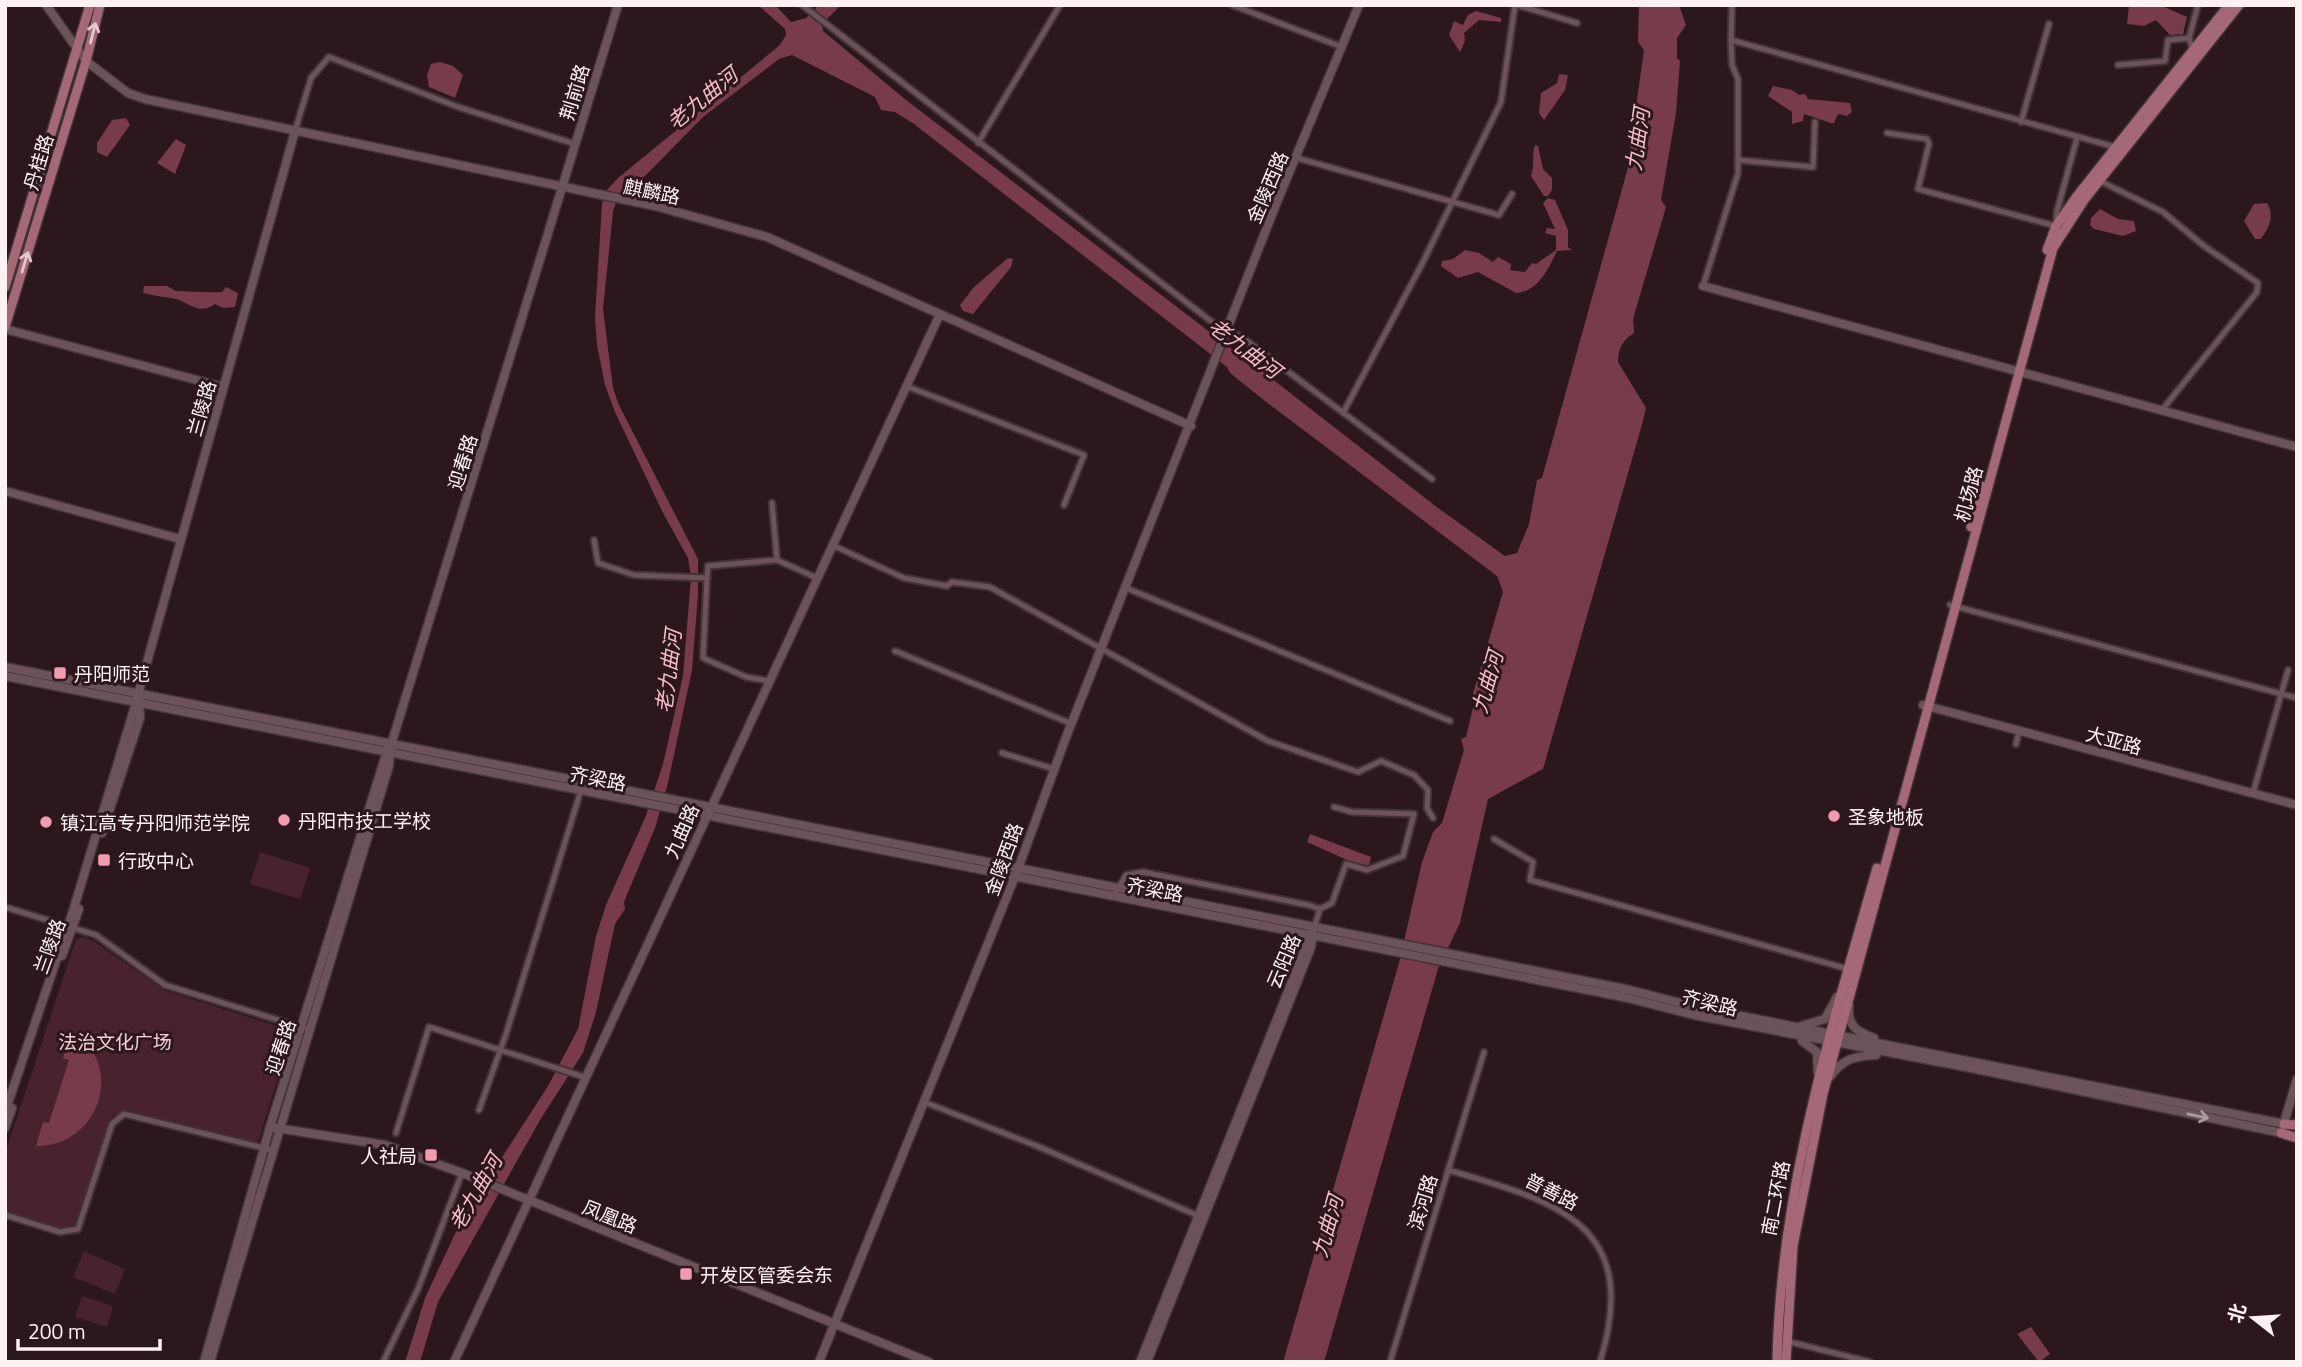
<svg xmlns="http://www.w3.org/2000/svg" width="2302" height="1367" viewBox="0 0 2302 1367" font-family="'Titillium Web','Noto Sans SC',sans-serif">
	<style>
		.green { fill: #48222c }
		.water { fill: #773b4b }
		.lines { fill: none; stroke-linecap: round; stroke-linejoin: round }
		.street-casing { stroke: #423336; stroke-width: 9 }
		.secondary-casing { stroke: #423336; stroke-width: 11 }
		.primary-casing { stroke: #423336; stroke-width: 12 }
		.street { stroke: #6c5359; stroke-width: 5 }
		.secondary { stroke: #6c5359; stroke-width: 8 }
		.primary { stroke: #a56878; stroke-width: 9 }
		.oneway { stroke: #e3c8cf }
		.oneway2 { stroke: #ae9a9f }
		.poi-dot { fill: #f29ab0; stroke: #2c171c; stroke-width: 2.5 }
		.labels { text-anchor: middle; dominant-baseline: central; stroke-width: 6; stroke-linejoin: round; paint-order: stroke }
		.street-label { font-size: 19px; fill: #fef1f4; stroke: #2c171c }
		.poi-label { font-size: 19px; fill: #fef1f4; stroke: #2c171c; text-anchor: start }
		.park-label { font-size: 19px; fill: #f5cdd6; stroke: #2c171c }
		.water-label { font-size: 21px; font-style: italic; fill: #f6bbc9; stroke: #2c171c }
	</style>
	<rect width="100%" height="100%" fill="#2c171c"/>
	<g class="green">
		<polygon points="260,852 310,868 300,899 250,884"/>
		<polygon points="84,937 94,941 164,990 292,1031 259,1140 253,1142 125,1110 113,1116 109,1123 78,1223 68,1230 5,1211 5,1153 76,939"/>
		<polygon points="84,1251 125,1269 115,1294 73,1277"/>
		<polygon points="82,1296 113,1306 107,1327 75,1317"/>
	</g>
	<g class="water">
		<path d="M 758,5 L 775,5 L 791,22 L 806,18 L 819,5 L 841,5 L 822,24 L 823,31 L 906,100 L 1215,336 L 1218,343 L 1235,350 L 1438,508 L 1505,556 L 1517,553 L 1529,524 L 1537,480 L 1542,478 L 1627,171 L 1644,50 L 1638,42 L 1639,5 L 1679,5 L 1686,25 L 1677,38 L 1677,58 L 1680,61 L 1676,113 L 1661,200 L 1666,207 L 1633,319 L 1634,333 C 1623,340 1618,348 1618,362 L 1646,408 L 1643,421 L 1543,769 L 1488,799 L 1460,923 L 1438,969 L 1324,1362 L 1283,1362 L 1399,963 L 1422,862 L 1433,832 L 1442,823 L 1464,750 L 1461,739 L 1466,737 L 1475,699 L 1472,697 L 1503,592 L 1497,576 L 1265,401 L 1230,373 L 1227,367 L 914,124 L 895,112 L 881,110 L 875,97 L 792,55 L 779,59 L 703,117 L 646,175 L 618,195 L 613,212 L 603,309 L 613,388 L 619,405 L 698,559 L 698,595 L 692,670 L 668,783 L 655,828 L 624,902 L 625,909 L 615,924 L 596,1012 L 583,1053 L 540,1120 L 438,1302 L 420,1362 L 405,1362 L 425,1298 L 461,1221 L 548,1086 L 578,1029 L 596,936 L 606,905 L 645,818 L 663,764 L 683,676 L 691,577 L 688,558 L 663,513 L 615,412 L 605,385 L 597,345 L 595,317 L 602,204 L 606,191 L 618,178 L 780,45 L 786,35 L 785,29 Z"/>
		<polygon points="2129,5 2160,5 2187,17 2183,34 2170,35 2156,20 2144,26 2127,24"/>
		<polygon points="1476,11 1501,18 1501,22 1479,20 1464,33 1465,41 1460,52 1449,35 1454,21 1463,25 1468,15"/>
		<polygon points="440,62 453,66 463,75 455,98 429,87 427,75 431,64"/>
		<polygon points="1559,74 1568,75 1565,90 1544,120 1539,113 1541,93 1557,83"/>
		<polygon points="1773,86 1792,90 1799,95 1805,94 1808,99 1850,103 1852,112 1847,116 1838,114 1834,123 1831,123 1804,114 1803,121 1792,124 1792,112 1768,96"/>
		<polygon points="126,118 130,125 107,157 97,152 97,143 112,120"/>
		<polygon points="176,139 186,145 175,174 157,163"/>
		<path d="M 1535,145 L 1538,146 L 1543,169 L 1552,178 L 1552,190 L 1548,196 L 1544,196 L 1531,176 C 1535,165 1531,157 1535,145 Z"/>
		<path d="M 1548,198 L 1555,200 L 1568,230 L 1568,247 L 1572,250 L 1557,251 C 1549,268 1538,292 1516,293 L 1478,272 L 1458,278 L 1441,266 L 1442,261 L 1453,259 L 1465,250 L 1479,253 L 1493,262 L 1498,257 L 1511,264 L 1510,270 L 1525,272 L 1532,263 L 1536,264 L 1556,250 L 1556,236 L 1545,233 L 1547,228 L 1555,229 L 1543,203 Z"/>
		<path d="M 2267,203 C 2275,216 2269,227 2261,239 L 2255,239 L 2244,221 L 2254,204 Z"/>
		<polygon points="2100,209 2118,219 2134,221 2136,231 2123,236 2094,229 2090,225 2091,218"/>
		<polygon points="1008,258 1013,259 1011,267 973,314 963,311 960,305 974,287"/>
		<path d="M 144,286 L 167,286 L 176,291 C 192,291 206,293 222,292 L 226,287 L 238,293 L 235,307 L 223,308 L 215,304 C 197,317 188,300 171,298 C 163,297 152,295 143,293 Z"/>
		<polygon points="1310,834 1371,857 1369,866 1347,860 1307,842"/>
		<path d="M 71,1032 C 127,1063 100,1147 36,1146 L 43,1122 L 49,1123 L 69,1060 L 63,1058 Z"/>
		<polygon points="2031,1327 2050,1354 2039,1362 2017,1334"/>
	</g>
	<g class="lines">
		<g class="street-casing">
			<g id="street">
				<polyline points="802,5 1212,322 1243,338 1432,479"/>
				<polyline points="1232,5 1342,47"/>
				<polyline points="1517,5 1577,23"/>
				<polyline points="1732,5 1731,40 2115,147"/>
				<polyline points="2193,50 2189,38 2198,5"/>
				<polyline points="2118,65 2165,61 2168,40 2189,38"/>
				<polyline points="2021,122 2049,24"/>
				<polyline points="295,131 311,78 329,57 458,107 572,143"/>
				<polyline points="1887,133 1927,139 1929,144 1918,189 2056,226 2057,211 2077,138"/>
				<polyline points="978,143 1060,5"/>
				<polyline points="1297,158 1499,215 1512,194"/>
				<polyline points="1738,160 1813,167 1815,122"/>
				<polyline points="2100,181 2163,212 2204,246 2258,283 2257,292 2162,410"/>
				<polyline points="1703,286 1738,173 1738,79 1732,65 1731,40"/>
				<polyline points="906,386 1084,455 1064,505"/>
				<polyline points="1343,413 1422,264 1501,102 1515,5"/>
				<polyline points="772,503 777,560"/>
				<polyline points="594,540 598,563 634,575 707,578 708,566 777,560 817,578"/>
				<polyline points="832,545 904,578 947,586 952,582 990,587 1268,741 1358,772 1381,761 1414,775 1428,790 1427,808 1433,818"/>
				<polyline points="707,578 703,658 746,677 769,681"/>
				<polyline points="1126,588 1450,721"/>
				<polyline points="1950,605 2297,698"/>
				<polyline points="895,651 1072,724"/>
				<polyline points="2016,744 2019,731"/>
				<polyline points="1002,753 1054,769"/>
				<polyline points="2253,793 2288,670"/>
				<polyline points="1494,839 1533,862 1530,880 1848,969"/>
				<polyline points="1113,896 1126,875 1143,872 1308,905 1320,909 1314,928"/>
				<polyline points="5,907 96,935 165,985 304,1028"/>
				<polyline points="1320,909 1332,903 1346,864 1367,870 1403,856 1414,814 1352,812 1334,807"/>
				<polyline points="924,1102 1037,1146 1201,1217"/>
				<polyline points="479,1110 506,1034 581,790"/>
				<polyline points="396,1133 429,1027 584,1077"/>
				<path d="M 1448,1170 C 1558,1202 1642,1224 1600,1362"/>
				<polyline points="5,1215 60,1232 78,1229 112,1124 124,1114 272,1150"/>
				<polyline points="1786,1341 1870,1362"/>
				<polyline points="383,1362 418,1289 462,1173"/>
				<polyline points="1390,1362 1484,1052"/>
			</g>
		</g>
		<g class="secondary-casing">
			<g id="secondary">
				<polyline points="46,5 86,61 128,93 145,99 655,206 767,237 1191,426"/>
				<polyline points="1703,286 2297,447"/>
				<polyline points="5,329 223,387"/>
				<polyline points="5,491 180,539"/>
				<polyline points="5,667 1461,956 1630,990 1696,1007 2290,1125"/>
				<polyline points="5,676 1628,998 1694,1015 1966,1067 2287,1134"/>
				<polyline points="1923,705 2297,805"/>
				<polyline points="102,833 140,718 139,701"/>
				<polyline points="62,956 79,909"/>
				<path d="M 1849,1006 C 1847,1026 1857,1032 1874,1038"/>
				<polyline points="1801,1026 1825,1019 1837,997"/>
				<polyline points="1802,1041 1817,1052 1818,1073"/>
				<path d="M 1829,1078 C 1842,1059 1854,1056 1876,1055"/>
				<polyline points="5,1112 73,911 132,716 295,131"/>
				<polyline points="2283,1126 2297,1079"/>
				<polyline points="270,1127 385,1145 462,1173 929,1362"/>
				<polyline points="5,1128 12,1108"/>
				<polyline points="204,1362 270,1127 388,748"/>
				<polyline points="210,1362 389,766 391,745 618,5"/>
				<polyline points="454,1362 940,314"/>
				<polyline points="819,1362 1018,869 1065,740 1277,202 1359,5"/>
				<polyline points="1140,1362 1311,934"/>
				<polyline points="1147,1362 1311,947 1313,934"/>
			</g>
		</g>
		<g class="primary-casing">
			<g id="primary">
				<polyline points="2047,250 2056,226 2077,196 2229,5"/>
				<polyline points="5,287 90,5"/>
				<polyline points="5,327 86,61 100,5"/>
				<polyline points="1971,527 1982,486"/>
				<polyline points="2284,1124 2297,1125"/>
				<polyline points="2281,1133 2297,1138"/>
				<path d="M 1777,1362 C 1780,1191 1831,1030 1877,868"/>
				<polyline points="1786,1362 1793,1246 1823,1094 2053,248 2084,200 2239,5"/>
			</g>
		</g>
		<use href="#street" class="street"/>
		<use href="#secondary" class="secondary"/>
		<use href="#primary" class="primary"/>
	</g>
	<defs><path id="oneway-shaft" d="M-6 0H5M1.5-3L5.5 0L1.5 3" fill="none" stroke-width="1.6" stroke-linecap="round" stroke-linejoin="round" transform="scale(1.75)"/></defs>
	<g class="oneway">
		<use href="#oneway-shaft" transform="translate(93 33) rotate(-76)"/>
		<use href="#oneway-shaft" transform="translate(25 262) rotate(-73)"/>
	</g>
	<use class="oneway2" href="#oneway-shaft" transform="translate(2198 1116) rotate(12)"/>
	<g class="poi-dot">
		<rect x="53" y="666" width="14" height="14" rx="3.5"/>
		<circle cx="1834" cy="816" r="7"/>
		<circle cx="284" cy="820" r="7"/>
		<circle cx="46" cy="822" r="7"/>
		<rect x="97" y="853" width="14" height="14" rx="3.5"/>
		<rect x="424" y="1148" width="14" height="14" rx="3.5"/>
		<rect x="679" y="1267" width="14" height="14" rx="3.5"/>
	</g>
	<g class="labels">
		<g class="street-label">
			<text transform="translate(574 92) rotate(-73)">荆前路</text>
			<text transform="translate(38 162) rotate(-73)">丹桂路</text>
			<text transform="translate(1267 187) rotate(-67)">金陵西路</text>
			<text transform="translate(652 191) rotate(12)">麒麟路</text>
			<text transform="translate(201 408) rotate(-74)">兰陵路</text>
			<text transform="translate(462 462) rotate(-73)">迎春路</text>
			<text transform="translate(1968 494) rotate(-75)">机场路</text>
			<text transform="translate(2114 740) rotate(15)">大亚路</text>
			<text transform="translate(598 778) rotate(11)">齐梁路</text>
			<text transform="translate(681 831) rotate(-66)">九曲路</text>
			<text transform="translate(1003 859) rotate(-70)">金陵西路</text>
			<text transform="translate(1155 889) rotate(11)">齐梁路</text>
			<text transform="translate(49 946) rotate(-70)">兰陵路</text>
			<text transform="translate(1283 961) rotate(-67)">云阳路</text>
			<text transform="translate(1710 1002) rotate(13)">齐梁路</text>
			<text transform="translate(280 1047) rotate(-72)">迎春路</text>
			<text transform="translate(1552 1191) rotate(27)">普善路</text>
			<text transform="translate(1775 1198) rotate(-79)">南二环路</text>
			<text transform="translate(1422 1202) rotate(-73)">滨河路</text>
			<text transform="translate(610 1216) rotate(22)">凤凰路</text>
		</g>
		<g class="poi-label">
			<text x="74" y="673">丹阳师范</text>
			<text x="1848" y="816">圣象地板</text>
			<text x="298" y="820">丹阳市技工学校</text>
			<text x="60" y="822">镇江高专丹阳师范学院</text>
			<text x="118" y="860">行政中心</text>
			<text x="417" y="1155" text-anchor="end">人社局</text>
			<text x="700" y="1274">开发区管委会东</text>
		</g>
		<g class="park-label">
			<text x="115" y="1041">法治文化广场</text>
		</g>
		<g class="water-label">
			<text transform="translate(702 98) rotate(-39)">老九曲河</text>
			<text transform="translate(1637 139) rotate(-82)">九曲河</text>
			<text transform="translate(1245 348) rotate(37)">老九曲河</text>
			<text transform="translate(668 671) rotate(-83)">老九曲河</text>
			<text transform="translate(1487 682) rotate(-74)">九曲河</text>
			<text transform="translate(475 1192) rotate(-60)">老九曲河</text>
			<text transform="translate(1327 1226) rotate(-74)">九曲河</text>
		</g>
	</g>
	<rect width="2302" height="1367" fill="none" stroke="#fef1f4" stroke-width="14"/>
	<g transform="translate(2253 1318) rotate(287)" stroke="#2c171c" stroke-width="5" paint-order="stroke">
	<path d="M0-5L12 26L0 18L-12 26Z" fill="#fef1f4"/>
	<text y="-10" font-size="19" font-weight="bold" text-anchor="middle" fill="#fef1f4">北</text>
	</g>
	<path d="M18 1339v10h142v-10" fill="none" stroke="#fef1f4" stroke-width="3.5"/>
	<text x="28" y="1339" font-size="21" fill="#fef1f4" stroke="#2c171c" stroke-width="5" paint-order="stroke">200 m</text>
</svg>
